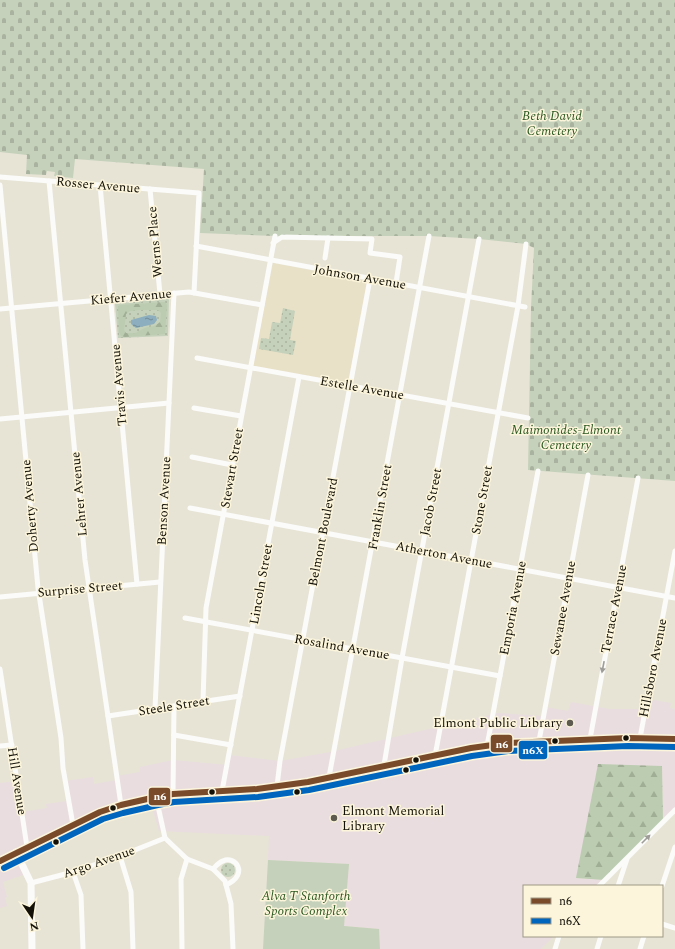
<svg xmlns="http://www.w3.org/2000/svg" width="675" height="949" viewBox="0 0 675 949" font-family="Spectral,serif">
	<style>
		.commercial { fill: #e9dddf }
		.built { fill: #e8e1c8 }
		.grass { fill: url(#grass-dots) }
		.forest { fill: url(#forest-firs); fill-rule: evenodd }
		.cemetery { fill: url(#cemetery-stones) }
		.park { fill: #c5d1ba }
		.water { fill: url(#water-ripples) }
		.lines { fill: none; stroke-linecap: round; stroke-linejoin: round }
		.street { stroke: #fbfbf9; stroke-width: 5 }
		.secondary { stroke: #fbfbf9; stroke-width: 7 }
		.primary { stroke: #fbfbf9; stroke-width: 8 }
		.bus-1-casing { stroke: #fcf5db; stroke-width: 9 }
		.bus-2-casing { stroke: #fcf5db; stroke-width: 9 }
		.bus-1 { stroke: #7a4b2a; stroke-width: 6 }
		.bus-2 { stroke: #0065bd; stroke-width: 6 }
		.oneway { fill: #9e9d98 }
		.poi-dot { fill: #5d5a4f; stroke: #fcf5db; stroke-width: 1.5 }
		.bus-dot { fill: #121007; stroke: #fcf5db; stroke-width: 1.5 }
		.labels { text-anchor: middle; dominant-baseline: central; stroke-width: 3; stroke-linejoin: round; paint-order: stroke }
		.park-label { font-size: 13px; font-style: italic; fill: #2a5720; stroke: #fcf5db }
		.street-label { font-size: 13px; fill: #121007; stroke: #fcf5db }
		.poi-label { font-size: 13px; fill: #121007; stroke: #fcf5db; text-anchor: end }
		.line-badge { stroke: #fcf5db; stroke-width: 1.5 }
		.badge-label { font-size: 11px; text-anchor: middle; font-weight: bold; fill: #fff }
	</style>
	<defs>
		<pattern id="grass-dots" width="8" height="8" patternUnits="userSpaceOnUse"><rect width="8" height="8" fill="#c5d1ba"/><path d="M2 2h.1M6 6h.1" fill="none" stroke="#a8b29e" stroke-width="1.8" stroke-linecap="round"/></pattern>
		<pattern id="forest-firs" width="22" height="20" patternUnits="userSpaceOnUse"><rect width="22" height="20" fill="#bbccb0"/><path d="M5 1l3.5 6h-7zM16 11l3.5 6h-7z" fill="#a0ae96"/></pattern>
		<pattern id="cemetery-stones" width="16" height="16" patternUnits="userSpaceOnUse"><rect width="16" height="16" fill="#c5d1ba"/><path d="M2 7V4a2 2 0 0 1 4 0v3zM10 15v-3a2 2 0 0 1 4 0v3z" fill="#a8b29e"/></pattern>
		<pattern id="water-ripples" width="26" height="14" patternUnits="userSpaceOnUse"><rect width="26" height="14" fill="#8caebe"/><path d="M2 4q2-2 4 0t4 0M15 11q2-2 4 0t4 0" fill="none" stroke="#718c98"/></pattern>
	</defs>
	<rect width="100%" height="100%" fill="#e7e4d6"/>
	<polygon class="commercial" points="648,699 671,703 670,708 675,709 675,810 663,822 662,766 576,878 605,880 599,886 524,886 524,936 554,936 541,949 380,949 379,929 344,926 349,864 268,860 269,836 159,831 151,804 103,816 18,857 26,874 3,882 7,897 5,898 7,906 0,908 0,783 17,781 22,812 47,808 46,804 67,801 65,781 93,777 94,784 117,780 117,776 140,772 140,767 173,760 227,765 229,755 280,761 330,752 498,713 543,716 545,707 568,711 571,702 609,709 640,709"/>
	<polygon class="built" points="273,263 367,281 348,384 253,366"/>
	<g class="grass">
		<polygon points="169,298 168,336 118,338 115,304"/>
		<polygon points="283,308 295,311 290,340 296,341 293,355 259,349 261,338 269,339 272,322 280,323"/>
		<circle cx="228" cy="870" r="7"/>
	</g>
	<g class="forest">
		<path d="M 165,302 L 167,305 L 165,334 L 125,337 L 121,336 L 119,332 L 118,307 L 120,305 ZM 140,310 L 158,310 L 161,313 L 160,322 C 155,327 151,326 145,328 C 135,332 139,334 126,333 L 124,330 L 126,314 L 130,311 Z"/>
		<polygon points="598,764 662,766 663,822 605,880 576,878"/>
	</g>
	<polygon class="cemetery" points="0,0 675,0 675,481 528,470 531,308 534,248 526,244 479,239 429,236 275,236 200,233 204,169 75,159 73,178 54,176 55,172 47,171 46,175 26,174 27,155 0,152"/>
	<polygon class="park" points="268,860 349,864 344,926 379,929 380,949 263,949"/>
	<polygon class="water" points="149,315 156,316 157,320 154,324 136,328 131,324 131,320"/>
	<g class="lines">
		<g class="street">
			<polyline points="0,177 199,193 194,293"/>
			<polyline points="49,181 85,560 121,805"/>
			<polyline points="0,185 38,588 61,738 63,768 73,825"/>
			<polyline points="100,185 137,584"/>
			<polyline points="150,189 160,294"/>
			<polyline points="273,243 282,237 372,239 370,253 400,257 396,283"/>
			<polyline points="196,246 525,307"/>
			<polyline points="325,258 328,238"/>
			<polyline points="0,309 189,292 262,305"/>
			<polyline points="197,358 528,418"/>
			<polyline points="194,408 241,416"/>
			<polyline points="0,419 169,403"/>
			<polyline points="192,457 232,465"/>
			<polyline points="190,508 675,598"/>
			<polyline points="0,597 160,582"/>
			<polyline points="185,618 500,676"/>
			<polyline points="0,669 27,847"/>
			<polyline points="203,701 206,608 275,236"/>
			<polyline points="155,709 174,293"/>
			<polyline points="108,716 240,696"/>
			<polyline points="174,735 231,745"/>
			<polyline points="640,738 675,551"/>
			<polyline points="590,739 638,478"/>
			<polyline points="539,741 588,475"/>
			<polyline points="0,746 12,745"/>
			<polyline points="487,746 538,471"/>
			<polyline points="435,756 518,306 526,244"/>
			<polyline points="384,765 402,658 479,239"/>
			<polyline points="329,777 429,236"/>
			<polyline points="277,786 280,761 370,279"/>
			<polyline points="222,791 299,377"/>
			<polyline points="173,794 174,706"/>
			<polyline points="156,797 165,838"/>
			<polyline points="165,838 187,859 213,869 225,881 231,904 233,949"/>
			<polyline points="120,856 131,892 133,949"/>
			<path d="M 213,869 C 216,866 219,862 223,861 C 235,855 250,874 226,885"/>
			<polyline points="73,872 81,895 83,949"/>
			<polyline points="31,883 73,872 120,856 165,838"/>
			<polyline points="599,886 675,810"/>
			<polyline points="618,886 627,859"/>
			<polyline points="662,886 675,847"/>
			<polyline points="662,924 675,928"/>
			<polyline points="182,949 181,879 187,859"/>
			<polyline points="555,949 559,936"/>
			<polyline points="597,949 601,936"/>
			<polyline points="640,949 644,936"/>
		</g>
		<polyline class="secondary" points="16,852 31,883 32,949"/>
		<polyline class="primary" points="0,861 100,812 121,805 156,797 173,794 257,789 308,782 471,748 507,743 628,738 675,739"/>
		<g class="bus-1-casing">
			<polyline id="bus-1" points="0,861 100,812 121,805 156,797 173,794 257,789 308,782 471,748 507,743 628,738 675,739"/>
		</g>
		<g class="bus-2-casing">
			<polyline id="bus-2" points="4,868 103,819 123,813 158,805 174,802 258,797 309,790 472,756 508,751 628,746 675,747"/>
		</g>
		<use href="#bus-1" class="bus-1"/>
		<use href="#bus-2" class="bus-2"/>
	</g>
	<defs><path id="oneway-solid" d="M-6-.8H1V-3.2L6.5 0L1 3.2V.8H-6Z"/></defs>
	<g class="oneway">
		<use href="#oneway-solid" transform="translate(603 667) rotate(101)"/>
		<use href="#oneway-solid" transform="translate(646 839) rotate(-45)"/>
	</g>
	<g class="poi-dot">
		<circle cx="570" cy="723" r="4"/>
		<circle cx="334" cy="818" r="4"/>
	</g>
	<g class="bus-dot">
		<circle cx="626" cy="738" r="3.5"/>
		<circle cx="555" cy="741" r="3.5"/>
		<circle cx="416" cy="760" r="3.5"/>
		<circle cx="406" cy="770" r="3.5"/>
		<circle cx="212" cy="792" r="3.5"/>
		<circle cx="297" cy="792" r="3.5"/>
		<circle cx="113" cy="808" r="3.5"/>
		<circle cx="56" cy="842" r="3.5"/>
	</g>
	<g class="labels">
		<g class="park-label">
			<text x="552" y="116">Beth David<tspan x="552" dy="15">Cemetery</tspan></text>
			<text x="566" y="430">Maimonides-Elmont<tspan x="566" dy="15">Cemetery</tspan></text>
			<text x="306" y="896">Alva T Stanforth<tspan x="306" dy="15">Sports Complex</tspan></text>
		</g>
		<g class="street-label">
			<text transform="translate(98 185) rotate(5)">Rosser Avenue</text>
			<text transform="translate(155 242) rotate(-95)">Werns Place</text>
			<text transform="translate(360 277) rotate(10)">Johnson Avenue</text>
			<text transform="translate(131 297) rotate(-5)">Kiefer Avenue</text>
			<text transform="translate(119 385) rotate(-95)">Travis Avenue</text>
			<text transform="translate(362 388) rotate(10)">Estelle Avenue</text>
			<text transform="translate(232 468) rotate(-80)">Stewart Street</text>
			<text transform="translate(79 494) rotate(-95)">Lehrer Avenue</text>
			<text transform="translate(482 500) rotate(-80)">Stone Street</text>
			<text transform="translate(164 501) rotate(-87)">Benson Avenue</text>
			<text transform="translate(431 502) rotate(-79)">Jacob Street</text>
			<text transform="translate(30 506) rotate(-95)">Doherty Avenue</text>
			<text transform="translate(380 507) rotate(-80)">Franklin Street</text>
			<text transform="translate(323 532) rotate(-79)">Belmont Boulevard</text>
			<text transform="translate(444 555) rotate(11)">Atherton Avenue</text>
			<text transform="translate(261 584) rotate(-80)">Lincoln Street</text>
			<text transform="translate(80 589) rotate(-5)">Surprise Street</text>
			<text transform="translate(513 608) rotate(-79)">Emporia Avenue</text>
			<text transform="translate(563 608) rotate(-80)">Sewanee Avenue</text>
			<text transform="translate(614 609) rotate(-79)">Terrace Avenue</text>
			<text transform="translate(342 647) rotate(10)">Rosalind Avenue</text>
			<text transform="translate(653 668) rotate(-79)">Hillsboro Avenue</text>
			<text transform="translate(174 706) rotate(-9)">Steele Street</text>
			<text transform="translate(17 781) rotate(81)">Hill Avenue</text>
			<text transform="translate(99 862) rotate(-19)">Argo Avenue</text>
		</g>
		<g class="poi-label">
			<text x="562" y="723">Elmont Public Library</text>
			<text x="342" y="811" text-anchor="start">Elmont Memorial<tspan x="342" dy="15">Library</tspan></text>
		</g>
	</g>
	<g class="line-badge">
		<rect x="490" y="734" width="23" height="19" rx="4" fill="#7a4b2a"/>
		<rect x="518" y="740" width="30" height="20" rx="4" fill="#0065bd"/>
		<rect x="148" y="787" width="23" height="19" rx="4" fill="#7a4b2a"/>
	</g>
	<g class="badge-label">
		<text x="502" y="748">n6</text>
		<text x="533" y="754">n6X</text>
		<text x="160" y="800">n6</text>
	</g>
	<rect x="523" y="885" width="140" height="52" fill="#fcf5db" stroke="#9e9986"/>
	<rect x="531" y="898" width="20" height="6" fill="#7a4b2a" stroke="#9e9986"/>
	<text x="559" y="905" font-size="12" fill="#121007">n6</text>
	<rect x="531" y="918" width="20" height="6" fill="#0065bd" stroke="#9e9986"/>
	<text x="559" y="925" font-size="12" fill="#121007">n6X</text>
	<g transform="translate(32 917) rotate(167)" stroke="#fcf5db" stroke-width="3" paint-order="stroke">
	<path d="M0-3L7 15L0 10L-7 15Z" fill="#121007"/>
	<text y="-6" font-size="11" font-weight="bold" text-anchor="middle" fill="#121007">N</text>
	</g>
</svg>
